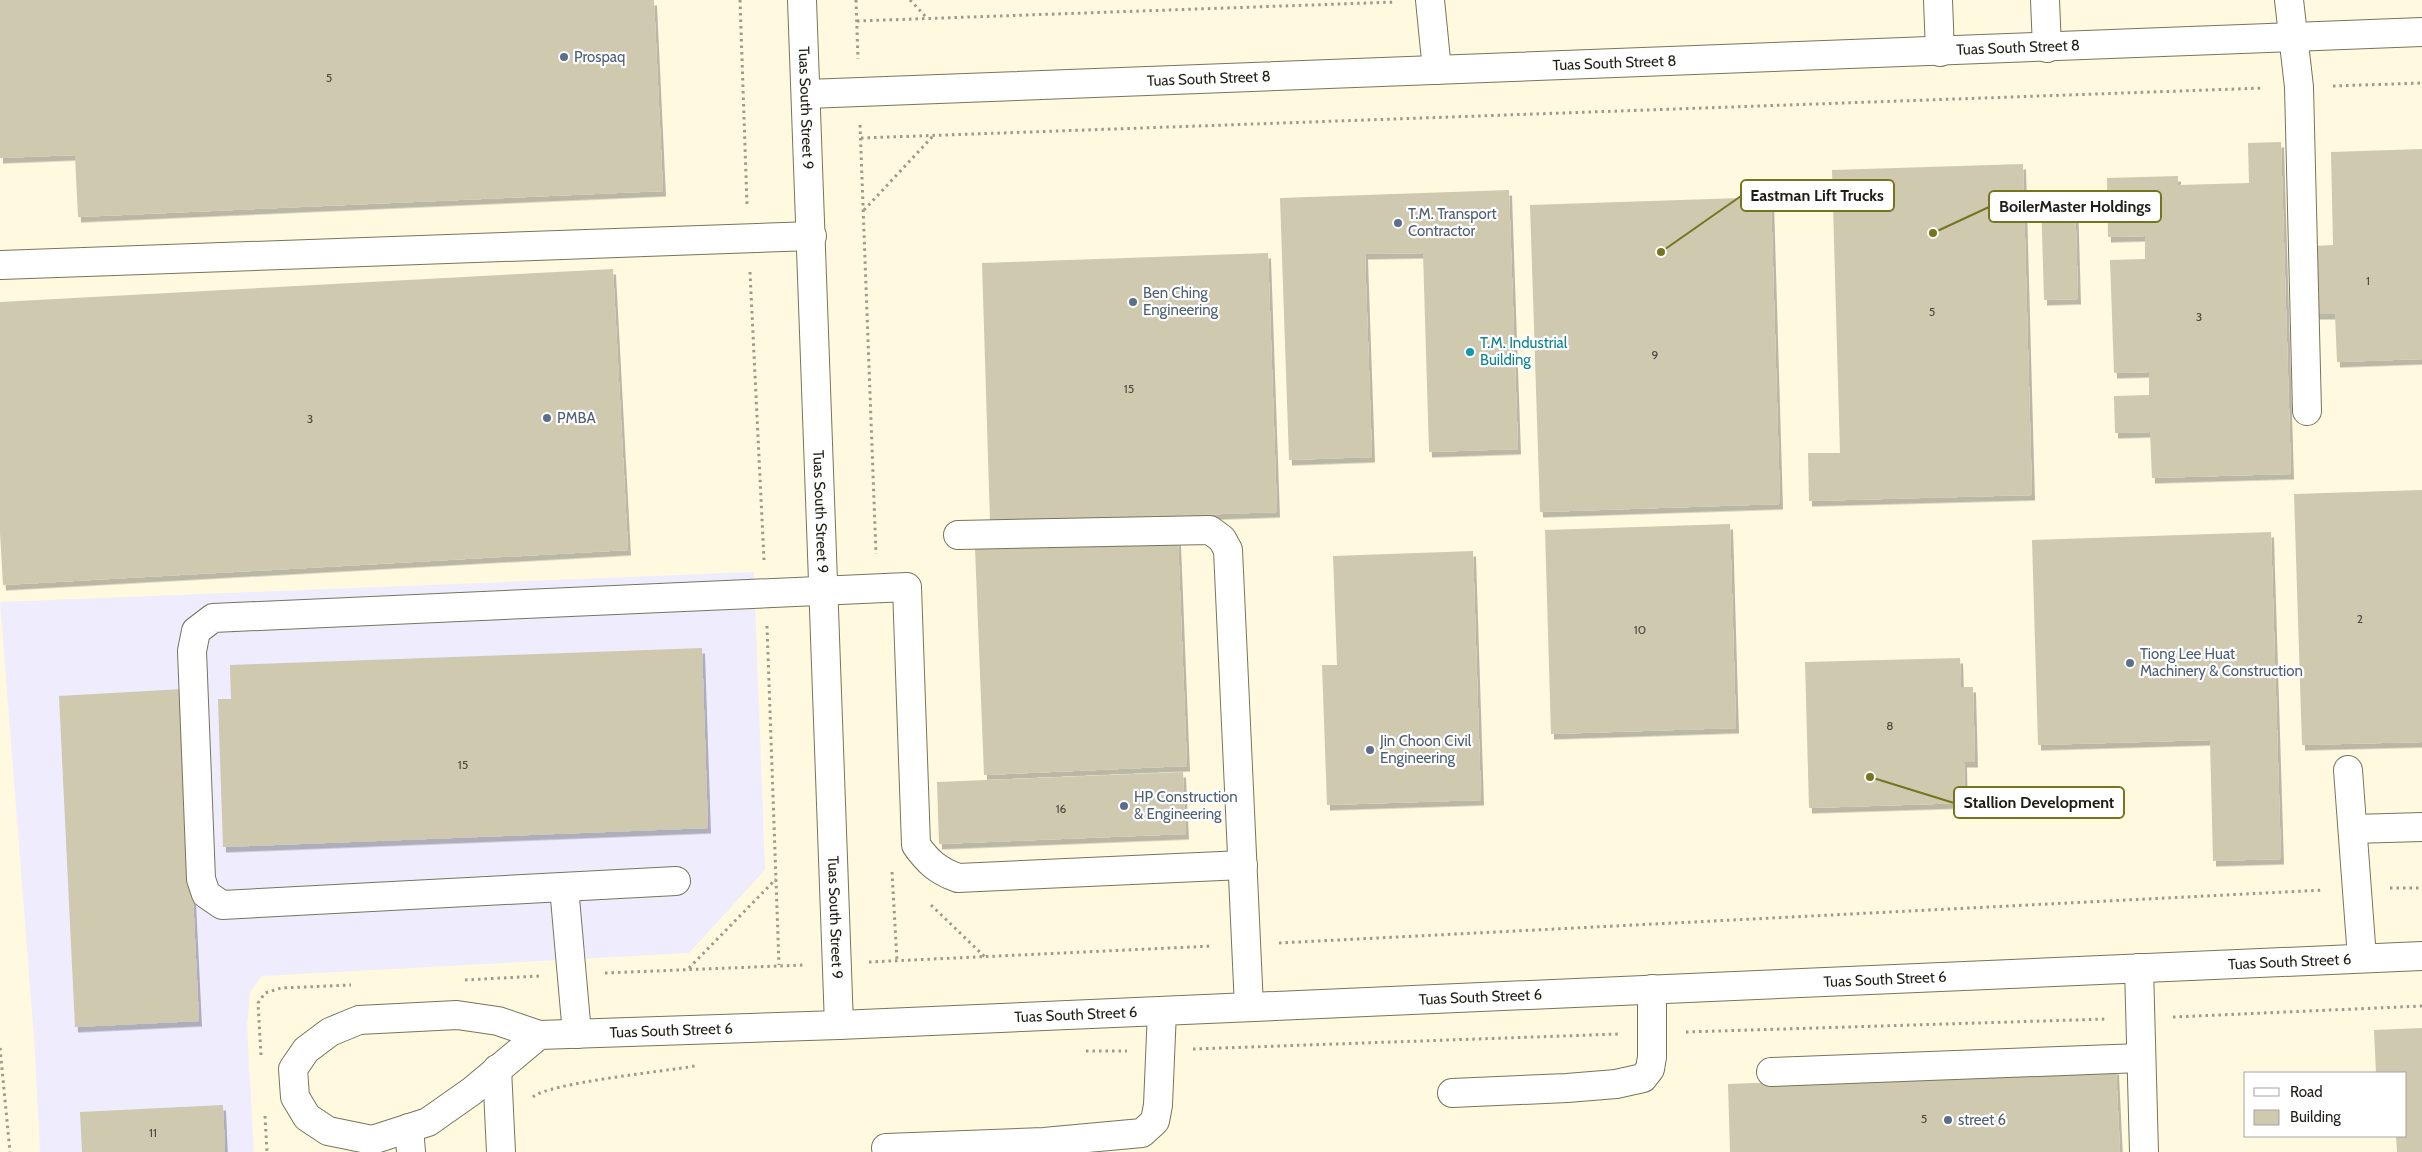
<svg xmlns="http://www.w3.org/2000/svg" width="2422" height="1152" viewBox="0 0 2422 1152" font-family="Cabin,sans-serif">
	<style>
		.industrial { fill: #efecfe }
		.building { fill: #cec9af; filter: url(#shadow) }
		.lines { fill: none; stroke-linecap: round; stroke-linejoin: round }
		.minor-casing { stroke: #78745c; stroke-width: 30 }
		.path { stroke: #9e9a87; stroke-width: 3; stroke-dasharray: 2.5 4; stroke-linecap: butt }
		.minor { stroke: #fff; stroke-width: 28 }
		.service-dot { fill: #5c6f8a; stroke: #fff; stroke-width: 2 }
		.culture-dot { fill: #0f9aa8; stroke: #fff; stroke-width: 2 }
		.labels { text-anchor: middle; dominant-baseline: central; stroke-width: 4.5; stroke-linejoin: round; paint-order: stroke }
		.number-label { font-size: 12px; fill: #4c493c }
		.street-label { font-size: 15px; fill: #201e15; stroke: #fff }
		.service-label { font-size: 15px; fill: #4e5e75; stroke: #fff; text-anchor: start }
		.culture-label { font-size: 15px; fill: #0d838f; stroke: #fff; text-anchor: start }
		.leader { fill: none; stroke: #74751c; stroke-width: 2 }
		.callout-dot { fill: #74751c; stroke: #fff; stroke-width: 2 }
		.callout { fill: #fff; stroke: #74751c; stroke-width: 2 }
		.callout-label { font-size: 16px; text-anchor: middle; font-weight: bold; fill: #201e15 }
	</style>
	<defs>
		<filter id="shadow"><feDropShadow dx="3" dy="5.5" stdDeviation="0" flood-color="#0004"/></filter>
	</defs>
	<rect width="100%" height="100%" fill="#fffadf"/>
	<polygon class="industrial" points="754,572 765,870 689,953 262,976 250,992 247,1027 254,1152 40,1152 34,1038 0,602"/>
	<g class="building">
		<polygon points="0,0 654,0 663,191 78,217 75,155 0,158"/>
		<polygon points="2281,142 2291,474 2152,478 2150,432 2115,433 2114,396 2149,395 2149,372 2114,373 2110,260 2145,259 2145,236 2108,237 2107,178 2178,176 2178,185 2249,183 2248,143"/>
		<polygon points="2422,149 2422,359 2337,362 2335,314 2315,314 2313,246 2333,245 2331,152"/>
		<polygon points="2023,164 2032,495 1809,501 1808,453 1840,453 1832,170"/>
		<polygon points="1509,190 1518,449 1429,452 1423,253 1365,254 1372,457 1289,460 1280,198"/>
		<polygon points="2075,195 2078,299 2044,300 2041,197"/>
		<polygon points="1771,197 1780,504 1540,512 1530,205"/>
		<polygon points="1268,253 1277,512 990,522 982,263"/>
		<polygon points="613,269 628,550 3,585 0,533 0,302"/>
		<polygon points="2422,490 2422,742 2302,745 2294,494"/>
		<polygon points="1730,524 1736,728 1551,734 1545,530"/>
		<polygon points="2271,532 2281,859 2213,861 2210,740 2038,745 2032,540"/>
		<polygon points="1178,540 1187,766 984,775 975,548"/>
		<polygon points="1473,551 1481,800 1327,805 1322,665 1337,665 1333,556"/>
		<polygon points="702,648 708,828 223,847 218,699 231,699 230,665"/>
		<polygon points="1960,658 1961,687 1973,687 1975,762 1964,762 1965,803 1809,808 1805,662"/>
		<polygon points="183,689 199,1021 75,1027 59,696"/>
		<polygon points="1183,772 1186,834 939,844 937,782"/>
		<polygon points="2422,1028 2422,1152 2397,1152 2396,1136 2406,1136 2406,1073 2376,1073 2374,1030"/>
		<polygon points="2116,1069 2120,1152 1730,1152 1728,1084"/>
		<polygon points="223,1105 225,1152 82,1152 80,1112"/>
	</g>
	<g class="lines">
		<g class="minor-casing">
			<g id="minor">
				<path id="s1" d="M 802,0 L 839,1025"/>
				<polyline points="1430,0 1437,70"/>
				<polyline points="1938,0 1940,52"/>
				<polyline points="2045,0 2047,48"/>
				<polyline points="2289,0 2299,87 2307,411"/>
				<path id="s2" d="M 807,94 L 2422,32"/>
				<polyline points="1,265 812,236"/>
				<polyline points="958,535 1210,530 1222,539 1228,550 1249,1007"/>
				<polyline points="2348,770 2362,958"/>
				<polyline points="2353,829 2422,827"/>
				<path d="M 676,881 L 222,905 L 206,894 L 201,879 L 192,651 L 196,631 L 213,618 L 907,587 L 916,845 C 928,862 938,871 958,878 L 1243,865"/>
				<polyline points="564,887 577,1034"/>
				<polyline points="2139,968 2144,1152"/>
				<path id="s3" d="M 539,1035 L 472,1091 L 428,1122 L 372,1140 L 328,1131 L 307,1117 L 295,1097 L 293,1069 L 306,1050 L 330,1032 L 359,1020 L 457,1015 L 498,1021 L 539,1035 L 839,1025 L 2422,956"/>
				<polyline points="497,1069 501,1152"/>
				<polyline points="1771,1072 2141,1058"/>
				<polyline points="1452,1093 1567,1088 1616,1084 1643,1078 1650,1069 1652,1057 1652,989"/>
				<polyline points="409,1128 411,1152"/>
				<polyline points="886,1148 1044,1142 1142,1133 1155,1121 1158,1105 1162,1011"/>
			</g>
		</g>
		<g class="path">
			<polyline points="740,0 747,205"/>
			<polyline points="856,0 858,59"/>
			<polyline points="910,0 927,18"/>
			<polyline points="857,21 1396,2"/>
			<polyline points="2333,86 2422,83"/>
			<polyline points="860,125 876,554"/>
			<polyline points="861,138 2264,88"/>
			<polyline points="864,210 933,136"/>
			<polyline points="750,272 764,560"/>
			<polyline points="767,626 779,965"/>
			<polyline points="892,872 897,961"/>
			<polyline points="2390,888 2422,888"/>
			<polyline points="931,905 985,957"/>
			<polyline points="1279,943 2324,890"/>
			<polyline points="869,962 1213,946"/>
			<polyline points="689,968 776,879"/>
			<polyline points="605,973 803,965"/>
			<polyline points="465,980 539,976"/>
			<polyline points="2173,1017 2422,1006"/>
			<polyline points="1686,1032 2107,1019"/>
			<polyline points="0,1048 10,1152"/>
			<polyline points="1193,1049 1619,1034"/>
			<polyline points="1086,1051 1127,1051"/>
			<polyline points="261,1055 258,1003 265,993 281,988 351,985"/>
			<path d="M 533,1097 C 548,1083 667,1071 695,1066"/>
			<polyline points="265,1116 267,1152"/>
		</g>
		<use href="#minor" class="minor"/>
	</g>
	<g class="service-dot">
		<circle cx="564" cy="57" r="5"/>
		<circle cx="1398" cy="223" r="5"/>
		<circle cx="1133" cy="302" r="5"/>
		<circle cx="547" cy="418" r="5"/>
		<circle cx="2130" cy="663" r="5"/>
		<circle cx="1370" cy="750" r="5"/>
		<circle cx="1124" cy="806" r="5"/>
		<circle cx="1948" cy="1120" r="5"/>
	</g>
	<circle class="culture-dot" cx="1470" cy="352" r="5"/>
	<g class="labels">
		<g class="number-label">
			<text x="329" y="77">5</text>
			<text x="2368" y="280">1</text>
			<text x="1932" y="311">5</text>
			<text x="2199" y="316">3</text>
			<text x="1655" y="354">9</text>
			<text x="1129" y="388">15</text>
			<text x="310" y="418">3</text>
			<text x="2360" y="618">2</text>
			<text x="1640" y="629">10</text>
			<text x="1890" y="725">8</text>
			<text x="463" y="764">15</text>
			<text x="1061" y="808">16</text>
			<text x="1924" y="1118">5</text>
			<text x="153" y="1132">11</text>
		</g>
		<g class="street-label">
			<text stroke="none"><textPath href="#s2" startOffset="1212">Tuas South Street 8</textPath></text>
			<text stroke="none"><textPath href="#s2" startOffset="808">Tuas South Street 8</textPath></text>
			<text stroke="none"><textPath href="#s2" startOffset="402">Tuas South Street 8</textPath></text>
			<text stroke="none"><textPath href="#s1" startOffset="108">Tuas South Street 9</textPath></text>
			<text stroke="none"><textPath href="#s1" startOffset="512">Tuas South Street 9</textPath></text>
			<text stroke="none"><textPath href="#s1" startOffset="918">Tuas South Street 9</textPath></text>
			<text stroke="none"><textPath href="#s3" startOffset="2341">Tuas South Street 6</textPath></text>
			<text stroke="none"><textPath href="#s3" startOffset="1936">Tuas South Street 6</textPath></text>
			<text stroke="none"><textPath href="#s3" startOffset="1531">Tuas South Street 6</textPath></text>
			<text stroke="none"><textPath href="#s3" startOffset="1126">Tuas South Street 6</textPath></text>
			<text stroke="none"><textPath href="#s3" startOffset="721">Tuas South Street 6</textPath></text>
		</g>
		<g class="service-label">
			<text x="574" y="57">Prospaq</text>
			<text x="1408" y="214">T.M. Transport<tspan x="1408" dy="17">Contractor</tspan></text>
			<text x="1143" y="293">Ben Ching<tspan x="1143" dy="17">Engineering</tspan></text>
			<text x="557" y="418">PMBA</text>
			<text x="2140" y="654">Tiong Lee Huat<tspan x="2140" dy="17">Machinery &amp; Construction</tspan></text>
			<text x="1380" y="741">Jin Choon Civil<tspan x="1380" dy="17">Engineering</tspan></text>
			<text x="1134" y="797">HP Construction<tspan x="1134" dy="17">&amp; Engineering</tspan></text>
			<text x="1958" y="1120">street 6</text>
		</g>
		<g class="culture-label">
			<text x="1480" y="343">T.M. Industrial<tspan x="1480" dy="17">Building</tspan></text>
		</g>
	</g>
	<path class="leader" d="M1661 252L1741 196M1933 233L1989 207M1870 777L1954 803"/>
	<g class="callout-dot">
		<circle cx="1661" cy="252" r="5"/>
		<circle cx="1933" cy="233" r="5"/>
		<circle cx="1870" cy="777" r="5"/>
	</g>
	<g class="callout">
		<rect x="1741" y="180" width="153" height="31" rx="5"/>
		<rect x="1989" y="191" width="172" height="31" rx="5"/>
		<rect x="1954" y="787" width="170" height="31" rx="5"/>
	</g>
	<g class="callout-label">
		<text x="1817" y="201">Eastman Lift Trucks</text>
		<text x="2075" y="212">BoilerMaster Holdings</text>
		<text x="2039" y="808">Stallion Development</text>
	</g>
	<rect x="2244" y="1072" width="162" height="65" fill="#ffffff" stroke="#a6a5a1"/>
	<rect x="2254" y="1088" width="25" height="8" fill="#ffffff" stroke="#a6a5a1"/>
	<text x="2290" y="1097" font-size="15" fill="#201e15">Road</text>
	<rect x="2254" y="1110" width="25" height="15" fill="#cec9af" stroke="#a6a5a1"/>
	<text x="2290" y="1122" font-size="15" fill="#201e15">Building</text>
</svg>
